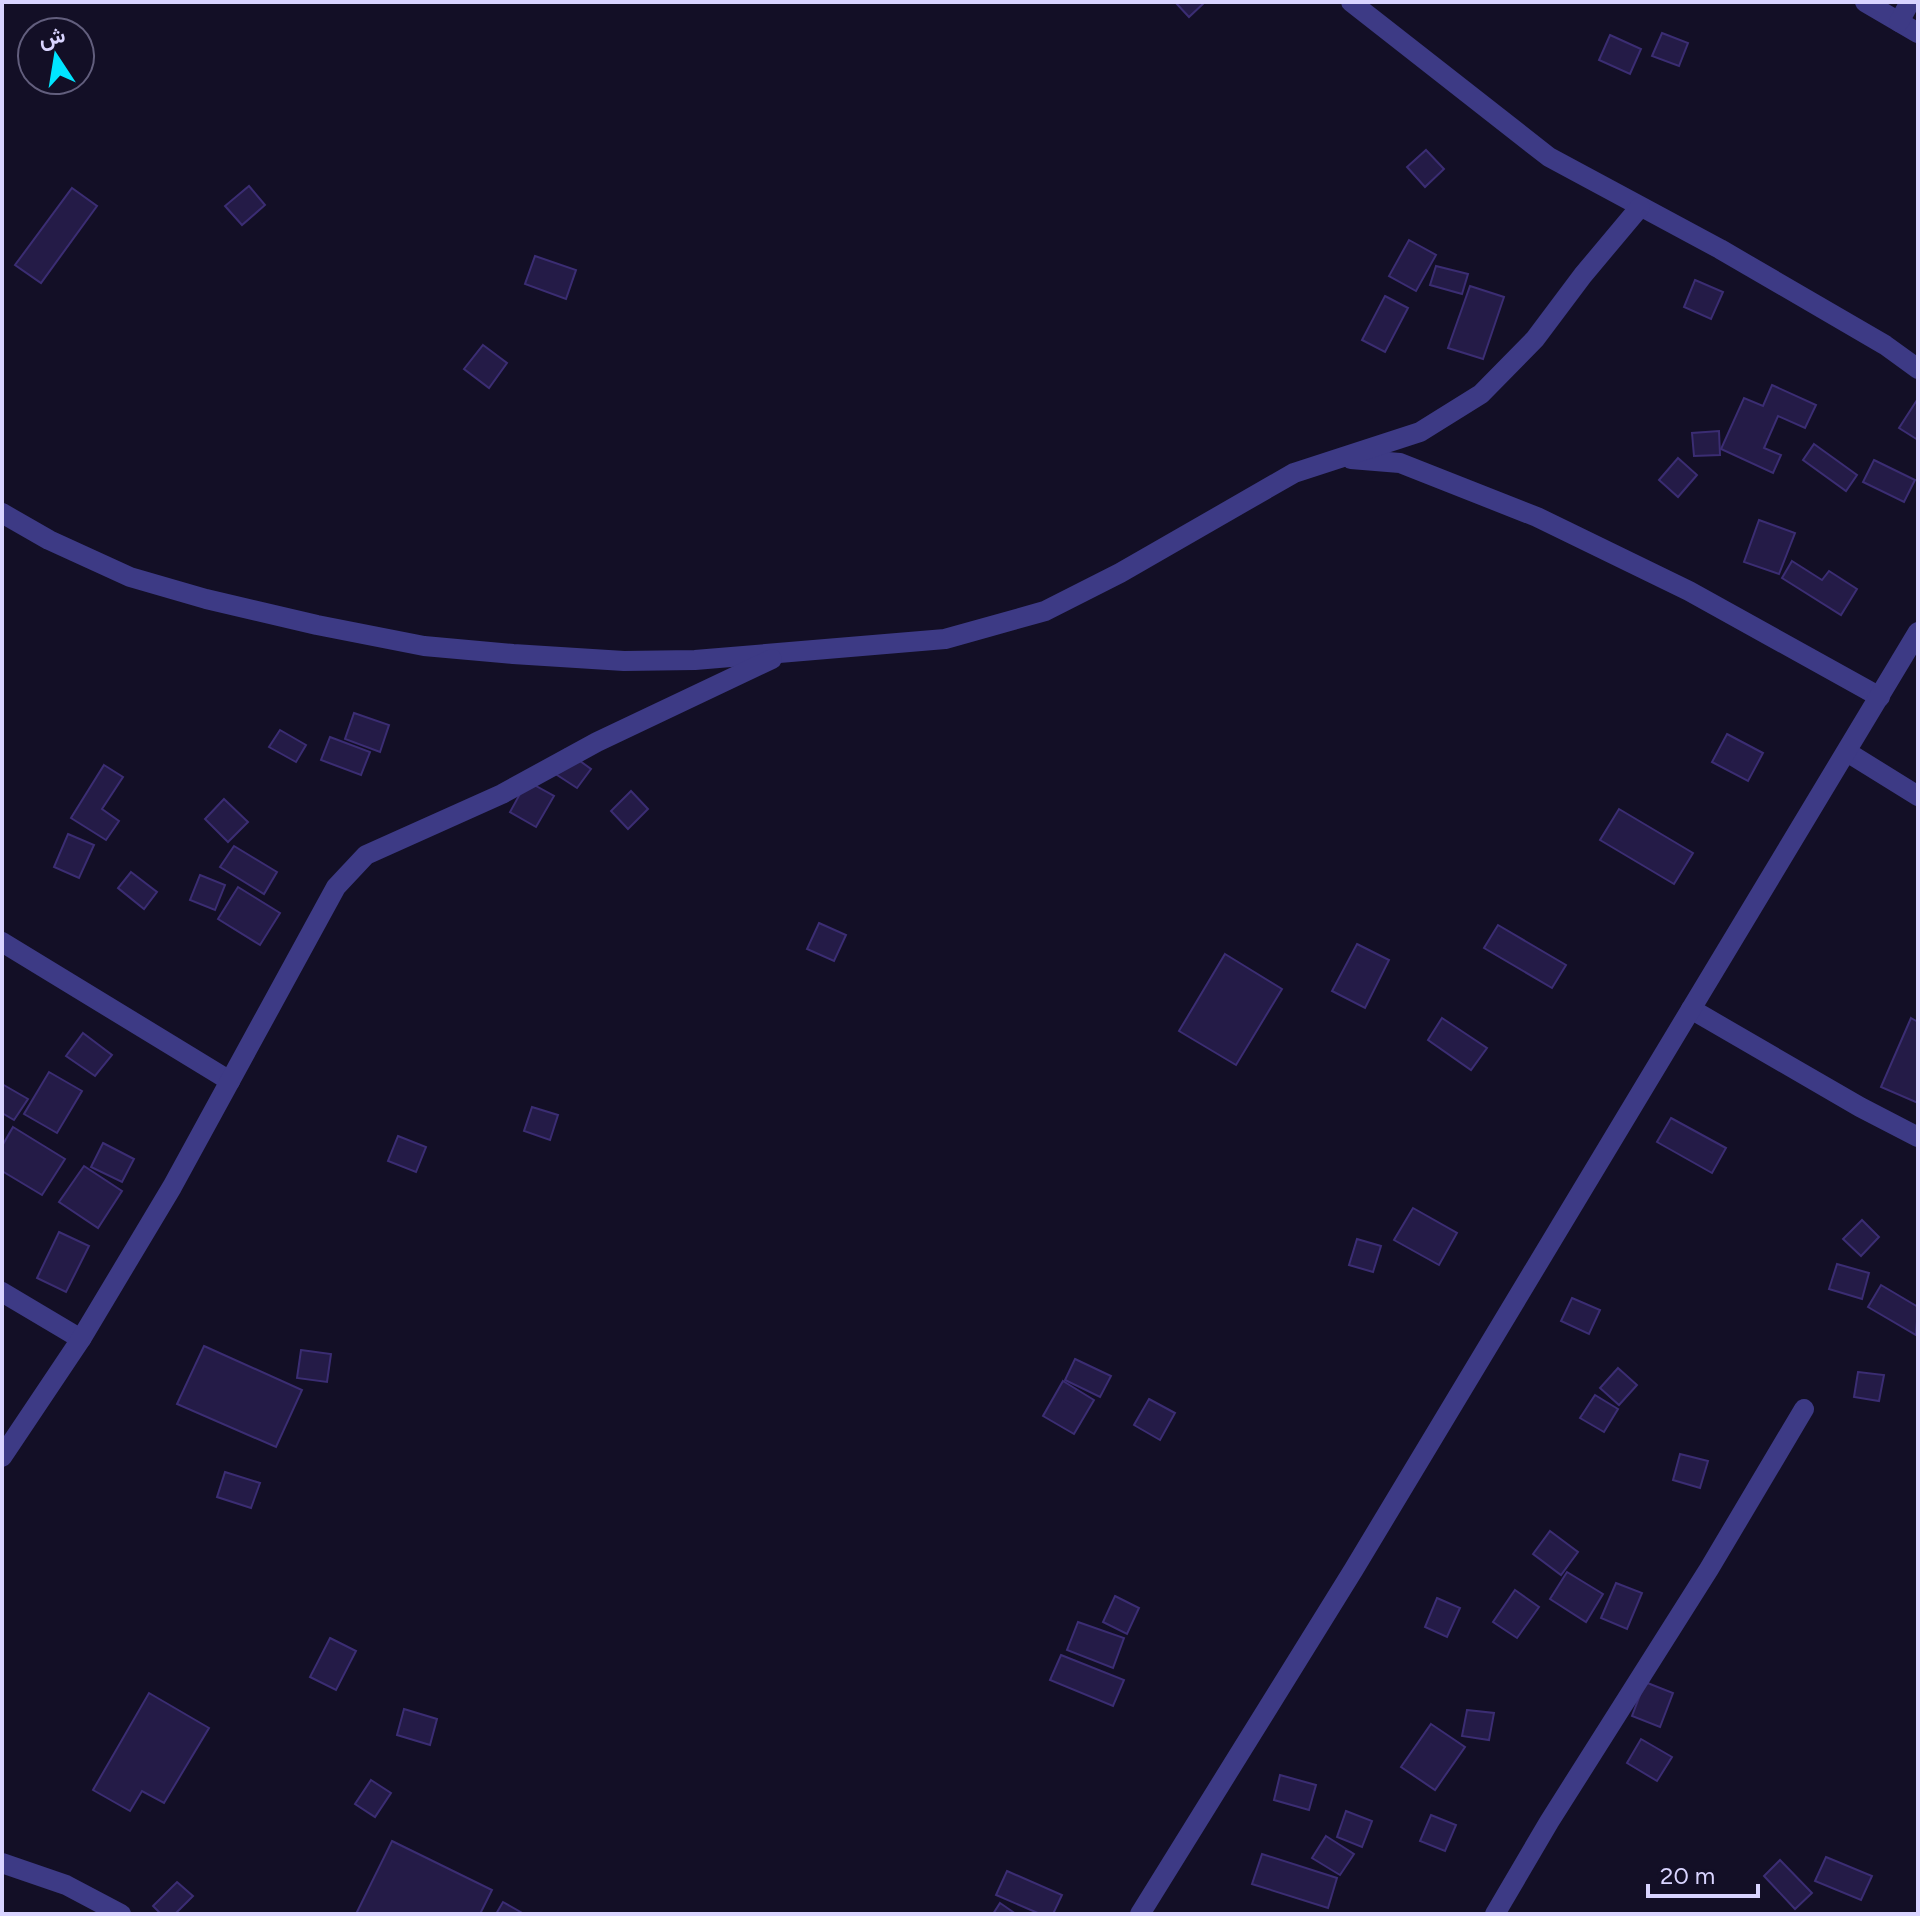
<svg xmlns="http://www.w3.org/2000/svg" width="1920" height="1916" viewBox="0 0 1920 1916" font-family="Figtree,Vazirmatn,sans-serif">
	<style>
		.building { fill: #241b47; stroke: #3b2d73; stroke-width: 2 }
		.lines { fill: none; stroke-linecap: round; stroke-linejoin: round }
		.street { stroke: #3d3a85; stroke-width: 20 }
	</style>
	<rect width="100%" height="100%" fill="#130f26"/>
	<g class="building">
		<polygon points="1175,2 1205,2 1189,17"/>
		<polygon points="1662,33 1688,43 1679,66 1652,56"/>
		<polygon points="1610,35 1641,49 1630,74 1599,60"/>
		<polygon points="1426,150 1444,169 1425,187 1407,167"/>
		<polygon points="249,186 265,205 242,225 225,206"/>
		<polygon points="72,188 97,206 41,283 15,265"/>
		<polygon points="1409,240 1436,255 1416,291 1389,276"/>
		<polygon points="535,256 576,270 566,299 525,284"/>
		<polygon points="1436,266 1468,274 1462,294 1430,285"/>
		<polygon points="1695,280 1723,292 1711,319 1684,307"/>
		<polygon points="1470,286 1504,297 1483,359 1448,348"/>
		<polygon points="1385,296 1408,308 1385,352 1362,340"/>
		<polygon points="483,345 507,363 489,388 464,369"/>
		<polygon points="1772,385 1816,405 1805,428 1778,416 1764,448 1781,455 1773,473 1721,449 1744,398 1763,406"/>
		<polygon points="1917,400 1918,401 1918,440 1899,428"/>
		<polygon points="1719,431 1720,455 1694,456 1692,433"/>
		<polygon points="1814,444 1857,475 1846,491 1803,460"/>
		<polygon points="1678,458 1697,475 1678,497 1659,480"/>
		<polygon points="1874,460 1915,480 1904,502 1863,482"/>
		<polygon points="1759,520 1795,533 1779,574 1744,562"/>
		<polygon points="1792,561 1822,580 1829,571 1857,589 1841,615 1782,578"/>
		<polygon points="354,713 389,725 380,752 345,739"/>
		<polygon points="280,730 306,745 296,762 269,747"/>
		<polygon points="1727,734 1763,753 1748,781 1712,762"/>
		<polygon points="330,737 370,752 361,775 321,760"/>
		<polygon points="565,750 591,769 577,788 551,771"/>
		<polygon points="104,765 123,777 102,809 119,821 106,840 71,818"/>
		<polygon points="527,781 554,796 536,827 510,812"/>
		<polygon points="631,791 648,809 628,829 611,811"/>
		<polygon points="224,799 248,822 228,842 205,819"/>
		<polygon points="1619,809 1693,853 1674,884 1600,840"/>
		<polygon points="68,834 94,845 79,878 54,867"/>
		<polygon points="234,846 277,872 264,894 220,867"/>
		<polygon points="131,872 157,892 144,909 118,888"/>
		<polygon points="200,875 225,885 215,910 190,900"/>
		<polygon points="238,887 280,913 260,945 218,919"/>
		<polygon points="819,923 846,935 834,961 807,949"/>
		<polygon points="1498,925 1566,965 1552,988 1484,948"/>
		<polygon points="1357,944 1389,960 1365,1008 1332,991"/>
		<polygon points="1225,954 1282,989 1236,1065 1179,1031"/>
		<polygon points="1442,1018 1487,1048 1471,1070 1428,1040"/>
		<polygon points="1911,1018 1918,1022 1918,1103 1881,1087"/>
		<polygon points="83,1033 112,1055 95,1076 66,1056"/>
		<polygon points="49,1072 82,1091 57,1133 24,1114"/>
		<polygon points="2,1084 28,1099 14,1120 2,1113"/>
		<polygon points="532,1107 558,1115 550,1140 524,1131"/>
		<polygon points="1671,1118 1726,1148 1712,1173 1657,1142"/>
		<polygon points="13,1127 65,1159 42,1195 2,1171 2,1146"/>
		<polygon points="398,1136 426,1147 416,1172 388,1161"/>
		<polygon points="103,1143 134,1159 122,1182 91,1167"/>
		<polygon points="84,1166 122,1191 98,1228 59,1202"/>
		<polygon points="1413,1208 1457,1233 1439,1265 1394,1240"/>
		<polygon points="1862,1220 1879,1237 1861,1256 1843,1239"/>
		<polygon points="59,1232 89,1246 66,1292 37,1278"/>
		<polygon points="1357,1239 1381,1246 1373,1272 1349,1265"/>
		<polygon points="1837,1264 1869,1273 1862,1299 1829,1289"/>
		<polygon points="1881,1285 1918,1307 1916,1335 1868,1307"/>
		<polygon points="1572,1298 1600,1310 1589,1334 1561,1321"/>
		<polygon points="204,1346 302,1390 276,1447 177,1404"/>
		<polygon points="301,1350 331,1354 327,1382 297,1378"/>
		<polygon points="1075,1359 1111,1376 1100,1397 1065,1380"/>
		<polygon points="1618,1368 1637,1385 1619,1405 1600,1388"/>
		<polygon points="1858,1372 1884,1375 1879,1401 1854,1397"/>
		<polygon points="1063,1381 1094,1400 1074,1434 1043,1416"/>
		<polygon points="1595,1395 1618,1409 1604,1432 1580,1418"/>
		<polygon points="1149,1399 1175,1413 1160,1440 1134,1425"/>
		<polygon points="1680,1454 1708,1461 1700,1488 1673,1480"/>
		<polygon points="225,1472 260,1483 251,1508 217,1497"/>
		<polygon points="1550,1531 1578,1552 1561,1575 1533,1554"/>
		<polygon points="1567,1572 1603,1594 1586,1622 1550,1599"/>
		<polygon points="1616,1583 1642,1593 1627,1629 1601,1618"/>
		<polygon points="1515,1590 1539,1607 1517,1638 1493,1622"/>
		<polygon points="1115,1596 1139,1608 1127,1634 1103,1622"/>
		<polygon points="1437,1598 1460,1608 1447,1637 1425,1627"/>
		<polygon points="1078,1622 1124,1638 1113,1668 1067,1650"/>
		<polygon points="330,1638 356,1651 336,1690 310,1677"/>
		<polygon points="1061,1655 1124,1680 1113,1706 1050,1680"/>
		<polygon points="1645,1682 1673,1693 1660,1727 1632,1716"/>
		<polygon points="149,1693 209,1728 164,1803 142,1791 130,1811 93,1790"/>
		<polygon points="404,1709 437,1719 430,1745 397,1735"/>
		<polygon points="1467,1710 1494,1713 1489,1740 1462,1736"/>
		<polygon points="1431,1724 1465,1747 1435,1790 1401,1767"/>
		<polygon points="1641,1739 1672,1757 1657,1781 1627,1763"/>
		<polygon points="1280,1775 1316,1785 1309,1810 1274,1800"/>
		<polygon points="371,1780 391,1793 375,1817 355,1804"/>
		<polygon points="1346,1811 1372,1821 1362,1847 1337,1837"/>
		<polygon points="1431,1815 1456,1825 1445,1851 1420,1841"/>
		<polygon points="1326,1836 1354,1854 1340,1875 1312,1858"/>
		<polygon points="392,1841 492,1890 480,1914 356,1914"/>
		<polygon points="1262,1854 1337,1878 1328,1908 1252,1884"/>
		<polygon points="1826,1857 1872,1876 1861,1900 1815,1881"/>
		<polygon points="1780,1860 1812,1893 1795,1909 1764,1876"/>
		<polygon points="1007,1871 1062,1895 1053,1914 1040,1914 996,1895"/>
		<polygon points="177,1882 193,1896 175,1914 161,1914 153,1906"/>
		<polygon points="503,1902 524,1914 496,1914"/>
		<polygon points="1000,1903 1016,1914 993,1914"/>
	</g>
	<g class="lines">
		<g class="street">
			<polyline points="1351,2 1549,157 1720,249 1885,345 1918,369"/>
			<polyline points="1865,2 1918,33"/>
			<polyline points="1899,22 1910,2"/>
			<polyline points="1351,459 1400,463 1537,517 1689,591 1880,697"/>
			<polyline points="2,513 49,540 130,577 206,599 317,625 424,646 513,654 624,661 695,660 945,639 1045,611 1120,573 1294,473 1420,432 1481,394 1535,339 1583,275 1640,207"/>
			<polyline points="1847,752 1918,796"/>
			<polyline points="2,942 230,1081"/>
			<polyline points="1691,1009 1860,1107 1918,1137"/>
			<polyline points="2,1292 81,1339"/>
			<polyline points="2,1457 81,1339 172,1187 336,887 366,855 502,794 597,742 772,659"/>
			<polyline points="2,1863 66,1885 121,1914"/>
			<polyline points="1140,1914 1354,1569 1918,632"/>
			<polyline points="1495,1914 1549,1822 1709,1569 1804,1409"/>
		</g>
	</g>
	<rect width="1920" height="1916" fill="none" stroke="#d9d4ff" stroke-width="8"/>
	<g transform="translate(56 56) rotate(348)"><circle r="38" fill="#130f26" stroke="#625e7d" stroke-width="2"/>
	<path d="M0-6L14 30L0 20L-14 30Z" fill="#00e5ff"/>
	<text y="-12" font-size="22" font-weight="bold" text-anchor="middle" fill="#d9d4ff">ش</text>
	</g>
	<path d="M1648 1884v12h110v-12" fill="none" stroke="#d9d4ff" stroke-width="4"/>
	<text x="1660" y="1884" font-size="24" fill="#d9d4ff" stroke="#130f26" stroke-width="6" paint-order="stroke">20 m</text>
</svg>
